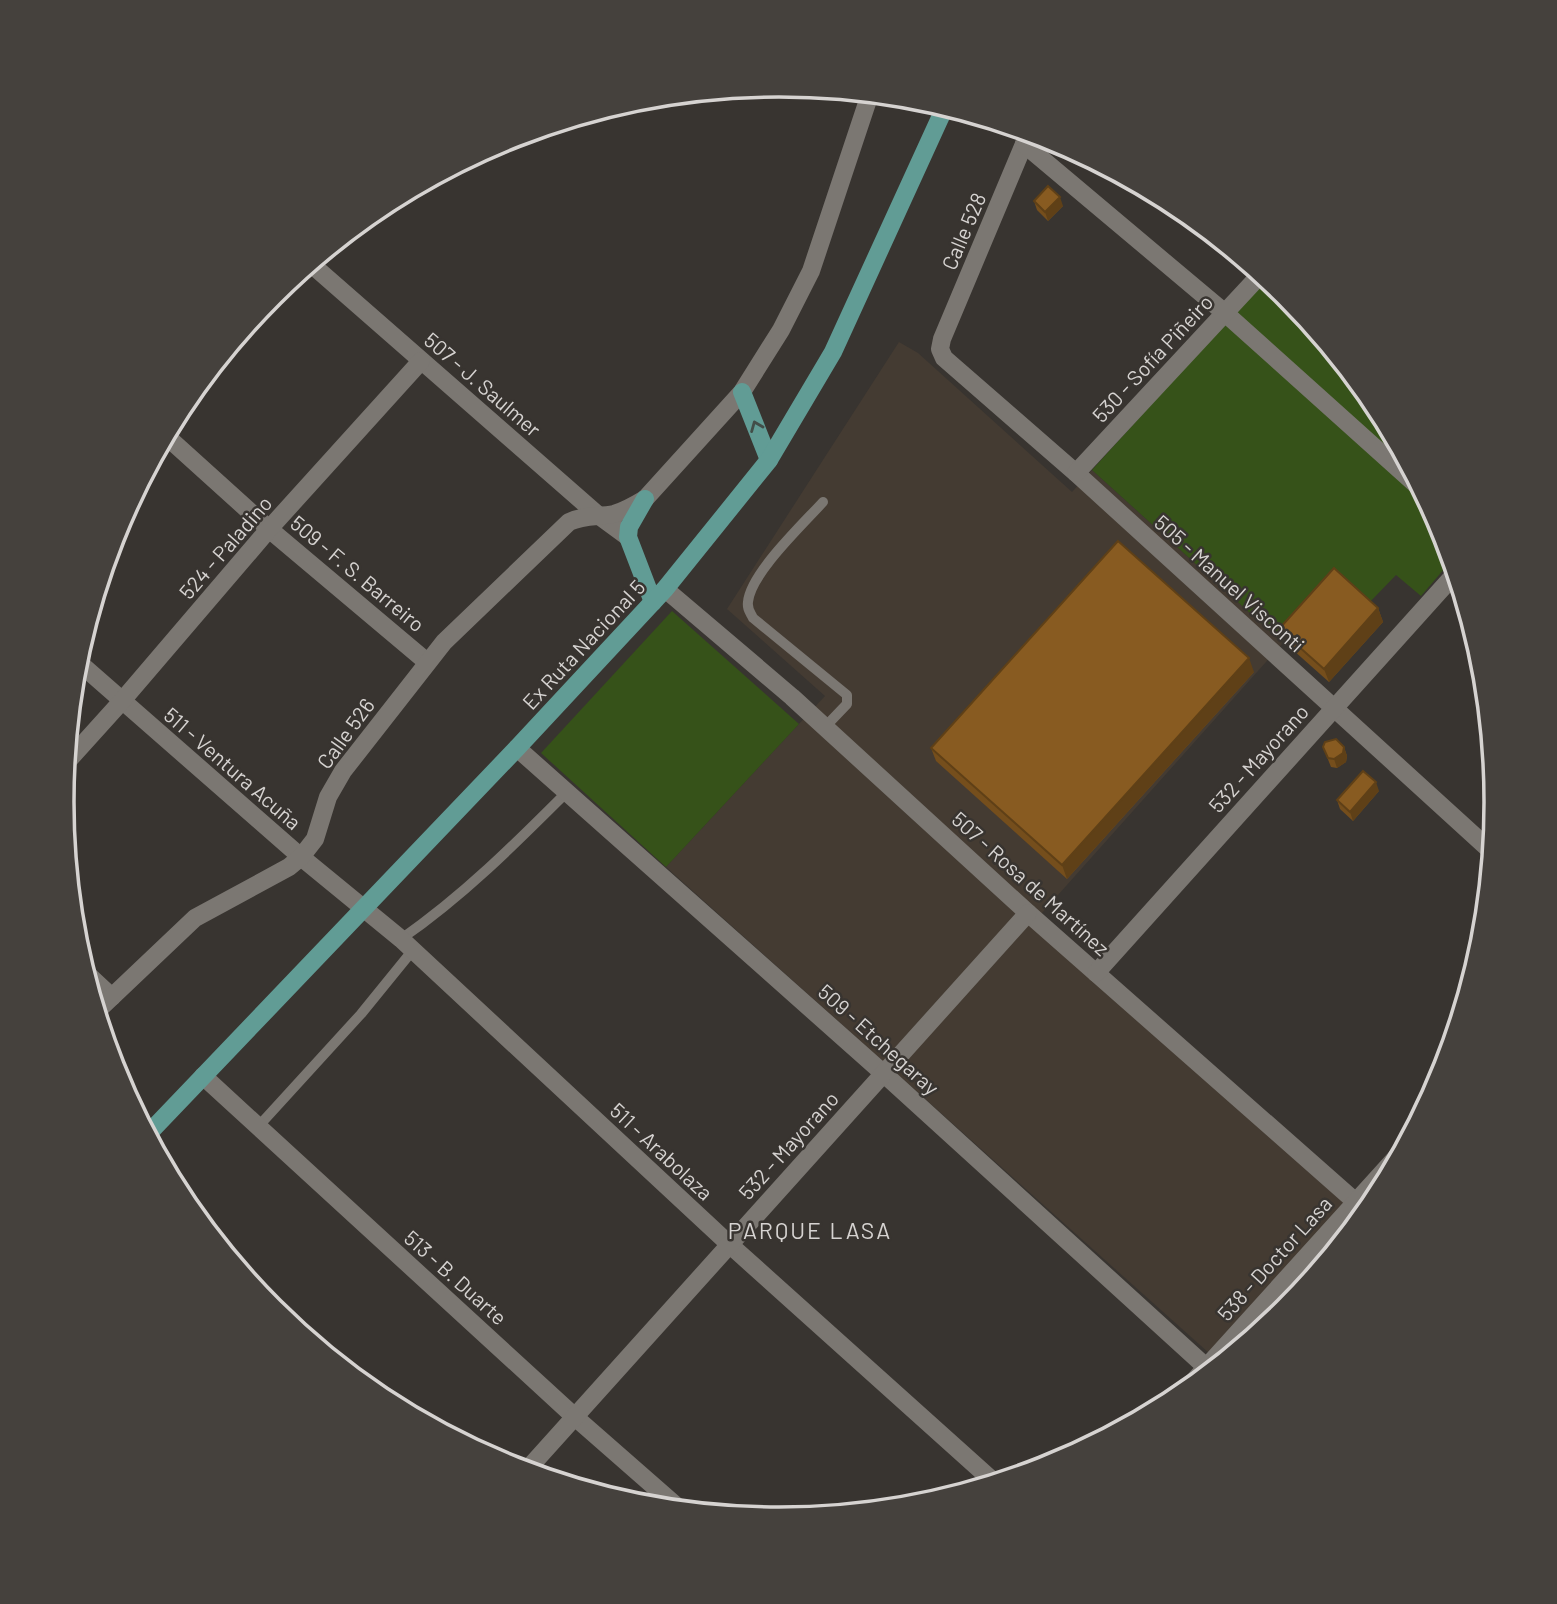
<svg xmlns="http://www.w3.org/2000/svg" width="1557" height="1604" viewBox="0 0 1557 1604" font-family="Barlow,sans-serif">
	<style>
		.built { fill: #443b32 }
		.green { fill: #365219 }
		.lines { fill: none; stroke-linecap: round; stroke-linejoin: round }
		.service { stroke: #7b7772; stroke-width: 10 }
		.minor { stroke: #7b7772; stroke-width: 18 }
		.tertiary { stroke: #7b7772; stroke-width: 18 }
		.primary { stroke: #619c95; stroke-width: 18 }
		.wall { fill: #754e1c }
		.shaded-wall { fill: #5f4017 }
		.building { fill: #885b21; stroke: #5f4017; stroke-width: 2 }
		.oneway { stroke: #424e49 }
		.labels { text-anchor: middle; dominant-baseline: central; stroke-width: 5; stroke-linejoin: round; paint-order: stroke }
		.street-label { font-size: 21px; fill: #d6d3d1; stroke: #383430 }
		.neighbourhood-label { font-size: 23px; letter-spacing: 2px; fill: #d6d3d1; stroke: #383430 }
		.rim { fill: none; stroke: #d6d3d1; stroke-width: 3.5 }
	</style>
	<rect width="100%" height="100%" fill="#383430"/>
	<polygon class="built" points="899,342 918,353 1072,492 1092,470 1283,643 1033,923 1353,1211 1392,1169 1375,1201 1361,1218 1354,1211 1219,1362 666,867 825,696 727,609"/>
	<g class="green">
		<polygon points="1266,278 1286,295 1375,404 1441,528 1451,561 1421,596 1396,575 1367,605 1339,580 1283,643 1092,470"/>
		<polygon points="672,611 799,724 666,867 541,753"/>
		<polygon points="1353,1211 1361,1218 1285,1309 1211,1370"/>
	</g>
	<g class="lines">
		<g class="service">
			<path d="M 823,502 C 803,524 750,574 748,602 C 747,609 750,612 753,618 L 847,695 L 847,704 L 825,727"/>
			<path d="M 401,939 C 463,896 515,844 568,791"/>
			<polyline points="257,1128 361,1014 413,950"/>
		</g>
		<g class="minor">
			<polyline points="1029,132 942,339 940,349 944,358 1076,473 1491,851"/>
			<polyline points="1024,144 1225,313 1421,489"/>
			<polyline points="310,263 598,515 628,537"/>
			<polyline points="165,435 269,529 427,662"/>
			<polyline points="1076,473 1261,274"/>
			<polyline points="665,589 792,697 1028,913 1366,1211"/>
			<polyline points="76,660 301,857 401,939 729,1244 994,1482"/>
			<polyline points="517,748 883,1073 1206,1367"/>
			<polyline points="65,764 121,702 269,529 421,361"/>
			<polyline points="84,971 112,997"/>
			<polyline points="1096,973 1455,574"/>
			<path d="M 96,1012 L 195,918 L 289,867 L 301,857 L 315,839 L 328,797 L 343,771 L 444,642 L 569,522 C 583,515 598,517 614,514 C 625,511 635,505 645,499"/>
			<polyline points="203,1076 576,1418 681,1510"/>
			<polyline points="1182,1394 1401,1152"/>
			<polyline points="526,1471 1028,913"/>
		</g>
		<polyline class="tertiary" points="645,499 742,392 781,330 811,271 870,94"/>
		<g class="primary">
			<polyline points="742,392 769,460"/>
			<polyline points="645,499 629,527 628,537 653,602"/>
			<polyline points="147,1135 517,748 665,589 769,460 833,352 945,107"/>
		</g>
	</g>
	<g class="wall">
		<polygon points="1034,201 1063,206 1048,221 1037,210"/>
		<polygon points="1378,608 1383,622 1329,682 1284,642 1279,629"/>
		<polygon points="1254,672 1067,879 936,761 931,748"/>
		<polygon points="1323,747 1344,747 1347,756 1346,762 1337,768 1331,767"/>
		<polygon points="1379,791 1353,821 1340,809 1337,800"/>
	</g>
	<g class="shaded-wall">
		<polygon points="1060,197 1063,206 1048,221 1045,212"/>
		<polygon points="1378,608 1383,622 1329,682 1324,669"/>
		<polygon points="1249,658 1254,672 1067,879 1062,865"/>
		<polygon points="1344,747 1347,756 1346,762 1337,768 1334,759"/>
		<polygon points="1376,782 1379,791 1353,821 1350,812"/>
	</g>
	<g class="building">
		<polygon points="1048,186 1060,197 1045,212 1034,201"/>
		<polygon points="1118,541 1249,658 1062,865 931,748"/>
		<polygon points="1334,568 1378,608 1324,669 1279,629"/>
		<polygon points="1336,739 1344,747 1343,753 1334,759 1328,758 1323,747 1325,742"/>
		<polygon points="1363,771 1376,782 1350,812 1337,800"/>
	</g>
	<defs><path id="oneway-chevron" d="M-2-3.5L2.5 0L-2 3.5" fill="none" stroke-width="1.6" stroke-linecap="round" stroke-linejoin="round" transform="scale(1.75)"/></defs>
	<use class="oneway" href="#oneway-chevron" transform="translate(756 426) rotate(-112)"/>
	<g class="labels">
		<g class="street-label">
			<text transform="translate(963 231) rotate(-67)">Calle 528</text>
			<text transform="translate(1152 358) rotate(-47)">530 - Sofía Piñeiro</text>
			<text transform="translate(483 384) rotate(41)">507 - J. Saulmer</text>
			<text transform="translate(225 547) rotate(-49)">524 - Paladino</text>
			<text transform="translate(358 573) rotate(40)">509 - F. S. Barreiro</text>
			<text transform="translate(1230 583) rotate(42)">505 - Manuel Visconti</text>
			<text transform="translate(583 644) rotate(-47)">Ex Ruta Nacional 5</text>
			<text transform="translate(345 733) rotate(-54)">Calle 526</text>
			<text transform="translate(1258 758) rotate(-48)">532 - Mayorano</text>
			<text transform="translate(233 768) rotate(41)">511 - Ventura Acuña</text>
			<text transform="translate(1031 883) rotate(42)">507 - Rosa de Martínez</text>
			<text transform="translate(879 1039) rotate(42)">509 - Etchegaray</text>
			<text transform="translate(788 1145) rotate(-48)">532 - Mayorano</text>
			<text transform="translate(662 1151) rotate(43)">511 - Arabolaza</text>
			<text transform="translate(1274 1258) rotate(-48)">538 - Doctor Lasa</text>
			<text transform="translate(456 1277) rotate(42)">513 - B. Duarte</text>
		</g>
		<g class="neighbourhood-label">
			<text x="810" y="1230">PARQUE LASA</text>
		</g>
	</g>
	<path d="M0 0H1557V1604H0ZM74 802a705 705 0 1 1 1410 0a705 705 0 1 1-1410 0Z" fill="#45413d" fill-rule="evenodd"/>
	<path class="rim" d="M74 802a705 705 0 1 1 1410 0a705 705 0 1 1-1410 0Z"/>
</svg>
